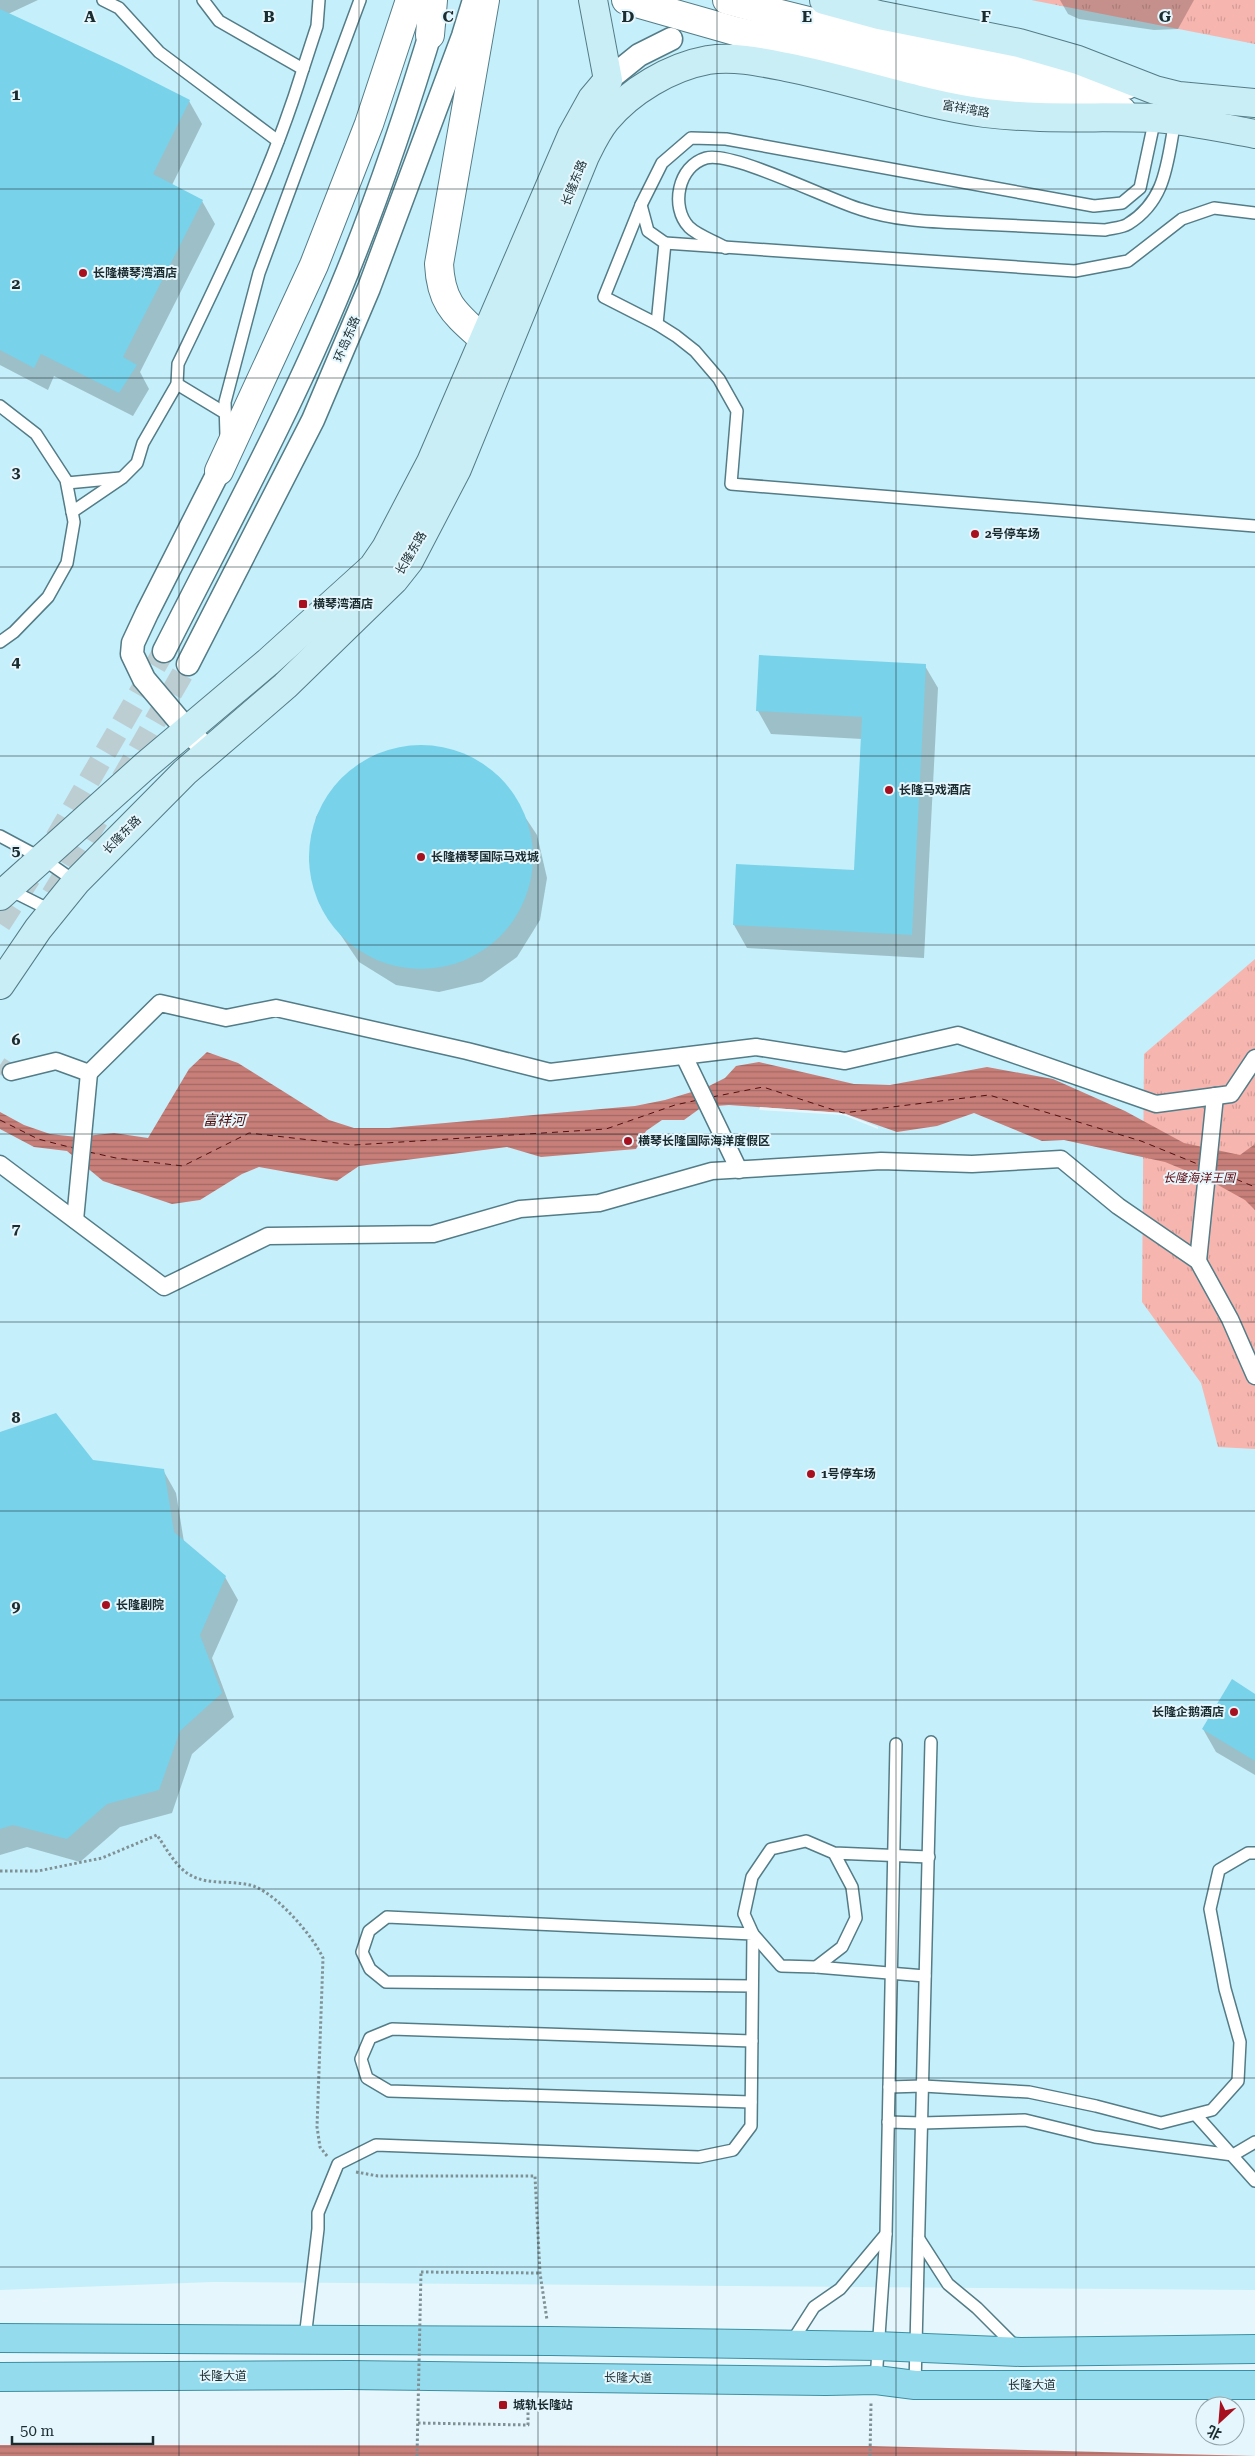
<svg xmlns="http://www.w3.org/2000/svg" width="1255" height="2456" viewBox="0 0 1255 2456" font-family="'Roboto Serif','Noto Sans SC',serif">
	<style>
		.built { fill: #c5effb }
		.park { fill: url(#park-tufts) }
		.water { fill: url(#water-rules) }
		.pier { fill: #e5f7fc }
		.shadow { fill: #0003 }
		.lines { fill: none; stroke-linecap: round; stroke-linejoin: round }
		.ferry { stroke: #510f10; stroke-width: 1; stroke-dasharray: 6 5; stroke-linecap: butt }
		.building { fill: #78d2e9 }
		.pedestrian-tunnel { stroke: #bdced3; stroke-width: 16; stroke-dasharray: 16 8; stroke-linecap: butt }
		.minor-tunnel { stroke: #bdced3; stroke-width: 22; stroke-dasharray: 22 11; stroke-linecap: butt }
		.service-casing { stroke: #537c87; stroke-width: 14 }
		.pedestrian-casing { stroke: #537c87; stroke-width: 19 }
		.minor-casing { stroke: #537c87; stroke-width: 25 }
		.tertiary-casing { stroke: #537c87; stroke-width: 30 }
		.secondary-casing { stroke: #537c87; stroke-width: 30 }
		.primary-casing { stroke: #3c8fa3; stroke-width: 30 }
		.path { stroke: #809196; stroke-width: 3; stroke-dasharray: 2.5 2.5; stroke-linecap: butt }
		.service { stroke: #fff; stroke-width: 11 }
		.pedestrian { stroke: #fff; stroke-width: 16 }
		.minor { stroke: #fff; stroke-width: 22 }
		.tertiary { stroke: #fff; stroke-width: 28 }
		.secondary { stroke: #caeef6; stroke-width: 28 }
		.primary { stroke: #94dced; stroke-width: 28 }
		.path-bridge { stroke: #809196; stroke-width: 3; stroke-dasharray: 2.5 2.5; stroke-linecap: butt }
		.grid { fill: none; stroke: #1b2c31; stroke-width: 1; stroke-opacity: 0.55 }
		.poi-dot { fill: #a7101f; stroke: #e5f7fc; stroke-width: 2 }
		.labels { text-anchor: middle; dominant-baseline: central; stroke-width: 4; stroke-linejoin: round; paint-order: stroke }
		.street-label { font-size: 12px; fill: #1b2c31; stroke: #e5f7fc }
		.poi-label { font-size: 12px; font-weight: bold; fill: #1b2c31; stroke: #e5f7fc; text-anchor: start }
		.park-label { font-size: 12px; font-style: italic; fill: #60040d; stroke: #e5f7fc }
		.water-label { font-size: 14px; font-style: italic; fill: #510f10; stroke: #e5f7fc }
		.grid-label { font-size: 16px; text-anchor: middle; font-weight: bold; fill: #1b2c31; stroke: #e5f7fc; stroke-width: 4; stroke-linejoin: round; paint-order: stroke }
	</style>
	<defs>
		<pattern id="park-tufts" width="24" height="20" patternUnits="userSpaceOnUse" patternTransform="scale(1.25)"><rect width="24" height="20" fill="#f7b5af"/><path d="M3 7l-1-3M5 7V3M7 7l1-3M15 17l-1-3M17 17v-4M19 17l1-3" fill="none" stroke="#d39c97"/></pattern>
		<pattern id="water-rules" width="6" height="5" patternUnits="userSpaceOnUse" patternTransform="scale(1.25)"><rect width="6" height="5" fill="#c87f79"/><path d="M0 2.5h6" fill="none" stroke="#a26864"/></pattern>
	</defs>
	<rect width="100%" height="100%" fill="#e5f7fc"/>
	<polygon class="built" points="0,0 1255,0 1255,2290 213,2282 0,2290"/>
	<g class="park">
		<polygon points="1031,0 1255,0 1255,44"/>
		<polygon points="1255,959 1255,1449 1218,1447 1201,1383 1142,1302 1144,1054"/>
	</g>
	<g class="water">
		<polygon points="207,1052 238,1063 329,1120 354,1128 389,1128 635,1106 665,1100 705,1088 725,1078 736,1066 759,1062 854,1084 890,1085 987,1067 1053,1079 1125,1111 1184,1143 1240,1155 1255,1144 1255,1210 1245,1200 1209,1180 1165,1162 1064,1140 1042,1141 974,1113 937,1126 897,1132 843,1113 729,1105 702,1107 684,1120 662,1120 646,1131 636,1149 541,1157 507,1147 359,1166 337,1181 259,1167 242,1174 200,1200 172,1204 103,1181 67,1151 34,1147 0,1129 0,1112 24,1125 50,1134 77,1137 114,1133 148,1138 189,1069"/>
		<polygon points="0,2445 870,2446 1255,2456 0,2456"/>
	</g>
	<polygon class="pier" points="760,1107 843,1113 878,1127 878,1129 843,1115 759,1110"/>
	<g class="shadow">
		<polygon points="0,0 38,0 8,14 189,101 202,124 172,185 202,201 215,224 140,372 149,389 133,416 54,376 48,390 0,365"/>
		<polygon points="1060,0 1194,0 1178,29 1154,30 1079,19 1068,14"/>
		<polygon points="925,666 938,688 924,958 747,948 734,925 855,872 862,739 771,734 758,711"/>
		<polygon points="417,746 461,753 498,776 537,835 547,878 540,920 517,957 482,982 439,992 396,985 359,962 319,903 309,860 316,817 339,781 375,755"/>
		<polygon points="0,1433 92,1461 163,1470 176,1493 184,1542 225,1577 238,1600 212,1658 234,1717 192,1754 172,1813 120,1827 80,1862 27,1847 0,1855"/>
		<polygon points="1255,1696 1255,1775 1216,1752 1203,1729"/>
	</g>
	<g class="lines">
		<g class="ferry">
			<polyline points="712,1097 763,1087 843,1113 989,1095 1141,1141 1200,1165"/>
			<polyline points="0,1120 38,1139 73,1148"/>
			<polyline points="89,1152 116,1158 183,1166 249,1133 354,1145 606,1129 675,1105 698,1100"/>
			<polyline points="1216,1171 1255,1187"/>
		</g>
	</g>
	<g class="building">
		<polygon points="0,9 121,65 190,100 153,174 203,200 123,357 137,365 119,393 41,354 34,368 0,350"/>
		<polygon points="759,655 926,664 912,935 733,925 736,864 854,870 862,717 756,711"/>
		<circle cx="421" cy="857" r="112"/>
		<polygon points="56,1413 93,1460 164,1469 174,1532 226,1576 200,1635 222,1693 180,1731 159,1790 107,1804 67,1839 13,1825 0,1829 0,1432"/>
		<polygon points="1232,1679 1255,1694 1255,1761 1202,1729"/>
	</g>
	<g class="lines">
		<polyline class="pedestrian-tunnel" points="0,1065 11,1072"/>
		<g class="minor-tunnel">
			<polyline points="122,779 188,664"/>
			<polyline points="56,838 164,651"/>
			<polyline points="52,895 104,809"/>
			<polyline points="0,924 31,876"/>
		</g>
		<g class="service-casing">
			<g id="service">
				<polyline points="103,0 119,8 159,52 278,141"/>
				<polyline points="203,0 219,21 303,69 317,26 319,0"/>
				<polyline points="1155,118 1140,188 1122,203 1094,206 726,139 691,138 662,163 641,205 604,297 657,324 676,336 695,351 719,379 737,411 731,484 1255,526"/>
				<polyline points="641,205 648,231 665,243 657,324"/>
				<polyline points="665,243 1075,271 1128,261 1182,219 1214,208 1255,213"/>
				<path d="M 726,248 C 715,241 698,236 689,227 C 670,207 678,166 706,158 C 733,151 829,200 860,209 C 899,222 939,222 980,224 C 1022,226 1063,228 1105,230 C 1112,228 1122,228 1128,224 C 1167,200 1167,161 1175,121"/>
				<polyline points="177,384 225,413"/>
				<polyline points="0,406 36,434 66,480 74,522 67,563 48,597 14,632 0,642"/>
				<polyline points="226,436 225,402 259,273 360,0"/>
				<polyline points="67,483 120,478"/>
				<path d="M 72,512 L 122,478 L 137,463 L 143,443 L 177,384 L 178,364 C 224,268 272,171 303,69"/>
				<polyline points="0,836 43,859 76,882"/>
				<polyline points="8,889 52,911"/>
				<polyline points="834,1853 852,1887 856,1918 842,1947 816,1967 781,1966 753,1934 744,1914 752,1877 771,1849 806,1841 834,1853 929,1857"/>
				<polyline points="816,1967 925,1976"/>
				<polyline points="889,2087 923,2086 1029,2092 1096,2106 1161,2123 1212,2110 1238,2081 1240,2042 1225,1989 1210,1909 1219,1870 1248,1853 1255,1853"/>
				<polyline points="751,2102 389,2091 367,2078 361,2059 370,2038 392,2029 752,2041"/>
				<polyline points="1196,2115 1255,2181"/>
				<polyline points="888,2122 922,2123 1025,2120 1095,2137 1233,2155 1255,2142"/>
				<polyline points="919,2239 948,2284 977,2308 1018,2349"/>
				<polyline points="305,2338 318,2229 318,2213 338,2164 376,2145 699,2157 733,2150 751,2126 753,1934 387,1917 369,1931 362,1952 370,1969 386,1982 752,1986"/>
				<polyline points="791,2343 814,2307 840,2289 886,2234"/>
				<polyline points="876,2380 886,2234 896,1744"/>
				<polyline points="915,2385 931,1742"/>
			</g>
		</g>
		<g class="pedestrian-casing">
			<g id="pedestrian">
				<polyline points="684,1056 739,1170"/>
				<polyline points="11,1072 56,1061 89,1073 160,1003 226,1018 276,1008 467,1051 550,1072 756,1047 845,1061 958,1035 1156,1104 1231,1094 1255,1058"/>
				<polyline points="0,1164 164,1287 268,1236 433,1234 520,1209 599,1203 712,1171 881,1161 972,1164 1061,1159 1118,1206 1198,1261 1230,1319 1255,1376"/>
				<polyline points="75,1220 89,1073"/>
				<polyline points="1198,1261 1215,1096"/>
			</g>
		</g>
		<g class="minor-casing">
			<g id="minor">
				<polyline points="608,80 639,55 671,39"/>
				<path d="M 164,651 C 225,530 291,410 342,285 C 378,198 408,108 435,18"/>
				<polyline points="188,664 313,420 369,288 463,36 474,0"/>
				<polyline points="208,751 187,730 144,679 132,654 133,643 147,613 219,471"/>
			</g>
		</g>
		<g class="tertiary-casing">
			<g id="tertiary">
				<polyline points="626,0 735,31 899,69 962,82 1048,95 1122,111"/>
				<path d="M 727,0 C 859,36 992,63 1127,85"/>
				<polyline points="430,35 433,0"/>
				<path d="M 484,340 C 456,314 441,305 439,264 L 485,0"/>
				<polyline points="219,471 314,265 369,124 410,0"/>
			</g>
		</g>
		<g class="secondary-casing">
			<g id="secondary">
				<polyline points="824,0 879,15 1019,43 1078,60 1155,90 1179,96 1255,103"/>
				<polyline points="0,896 146,765 268,662 373,567 386,548 431,462 572,135 592,99 608,80 593,0"/>
				<path d="M 0,985 L 38,929 L 76,882 L 185,772 L 285,686 L 394,580 L 409,561 L 457,469 L 585,156 C 591,144 597,131 606,120 C 630,91 670,67 708,60 C 734,56 761,62 786,67 C 853,80 918,104 985,113 C 1042,120 1098,116 1154,118 C 1188,120 1222,128 1255,134"/>
			</g>
		</g>
		<g class="primary-casing">
			<g id="primary">
				<polyline points="0,2338 550,2341 877,2346 1021,2352 1255,2349"/>
				<polyline points="0,2377 349,2375 826,2381 876,2380 915,2385 1255,2385"/>
			</g>
		</g>
		<g class="path">
			<path d="M 0,1871 L 38,1871 L 102,1858 L 157,1835 C 166,1848 177,1869 192,1876 C 211,1886 236,1879 256,1887 C 279,1897 313,1936 323,1958 L 317,2127 L 320,2147 L 327,2156"/>
			<polyline points="356,2172 378,2176 535,2176 540,2273 547,2320"/>
			<polyline points="421,2272 540,2273"/>
			<polyline points="418,2423 528,2425 528,2399"/>
			<polyline points="870,2456 871,2403"/>
		</g>
		<use href="#service" class="service"/>
		<use href="#pedestrian" class="pedestrian"/>
		<use href="#minor" class="minor"/>
		<use href="#tertiary" class="tertiary"/>
		<use href="#secondary" class="secondary"/>
		<use href="#primary" class="primary"/>
		<polyline class="path-bridge" points="417,2456 421,2272"/>
	</g>
	<path class="grid" d="M 179,0 L 179,2456M 359,0 L 359,2456M 538,0 L 538,2456M 717,0 L 717,2456M 896,0 L 896,2456M 1076,0 L 1076,2456M 0,189 L 1255,189M 0,378 L 1255,378M 0,567 L 1255,567M 0,756 L 1255,756M 0,945 L 1255,945M 0,1134 L 1255,1134M 0,1322 L 1255,1322M 0,1511 L 1255,1511M 0,1700 L 1255,1700M 0,1889 L 1255,1889M 0,2078 L 1255,2078M 0,2267 L 1255,2267"/>
	<g class="poi-dot">
		<circle cx="83" cy="273" r="5"/>
		<circle cx="975" cy="534" r="5"/>
		<rect x="298" y="599" width="10" height="10" rx="2.5"/>
		<circle cx="889" cy="790" r="5"/>
		<circle cx="421" cy="857" r="5"/>
		<circle cx="628" cy="1141" r="5"/>
		<circle cx="811" cy="1474" r="5"/>
		<circle cx="106" cy="1605" r="5"/>
		<circle cx="1234" cy="1712" r="5"/>
		<rect x="498" y="2400" width="10" height="10" rx="2.5"/>
	</g>
	<g class="labels">
		<g class="street-label">
			<text transform="translate(966 109) rotate(10)">富祥湾路</text>
			<text transform="translate(574 183) rotate(-68)">长隆东路</text>
			<text transform="translate(347 339) rotate(-67)">环岛东路</text>
			<text transform="translate(411 553) rotate(-59)">长隆东路</text>
			<text transform="translate(122 835) rotate(-45)">长隆东路</text>
			<text x="223" y="2376">长隆大道</text>
			<text transform="translate(628 2378) rotate(1)">长隆大道</text>
			<text x="1032" y="2385">长隆大道</text>
		</g>
		<g class="poi-label">
			<text x="93" y="273">长隆横琴湾酒店</text>
			<text x="985" y="534">2号停车场</text>
			<text x="313" y="604">横琴湾酒店</text>
			<text x="899" y="790">长隆马戏酒店</text>
			<text x="431" y="857">长隆横琴国际马戏城</text>
			<text x="638" y="1141">横琴长隆国际海洋度假区</text>
			<text x="821" y="1474">1号停车场</text>
			<text x="116" y="1605">长隆剧院</text>
			<text x="1224" y="1712" text-anchor="end">长隆企鹅酒店</text>
			<text x="513" y="2405">城轨长隆站</text>
		</g>
		<g class="park-label">
			<text x="1199" y="1178">长隆海洋王国</text>
		</g>
		<g class="water-label">
			<text x="224" y="1120">富祥河</text>
		</g>
	</g>
	<g class="grid-label">
		<text x="90" y="22">A</text>
		<text x="269" y="22">B</text>
		<text x="448" y="22">C</text>
		<text x="628" y="22">D</text>
		<text x="807" y="22">E</text>
		<text x="986" y="22">F</text>
		<text x="1165" y="22">G</text>
		<text x="16" y="100">1</text>
		<text x="16" y="289">2</text>
		<text x="16" y="478">3</text>
		<text x="16" y="667">4</text>
		<text x="16" y="856">5</text>
		<text x="16" y="1045">6</text>
		<text x="16" y="1234">7</text>
		<text x="16" y="1423">8</text>
		<text x="16" y="1612">9</text>
	</g>
	<g transform="translate(1220 2421) rotate(206)"><circle r="24" fill="#e5f7fc" stroke="#94a6ab"/>
	<path d="M0-4L9 19L0 12L-9 19Z" fill="#a7101f"/>
	<text y="-8" font-size="14" font-weight="bold" text-anchor="middle" fill="#1b2c31">北</text>
	</g>
	<path d="M12 2436v8h141v-8" fill="none" stroke="#1b2c31" stroke-width="2.5"/>
	<text x="20" y="2436" font-size="15" fill="#1b2c31" stroke="#e5f7fc" stroke-width="4" paint-order="stroke">50 m</text>
</svg>
